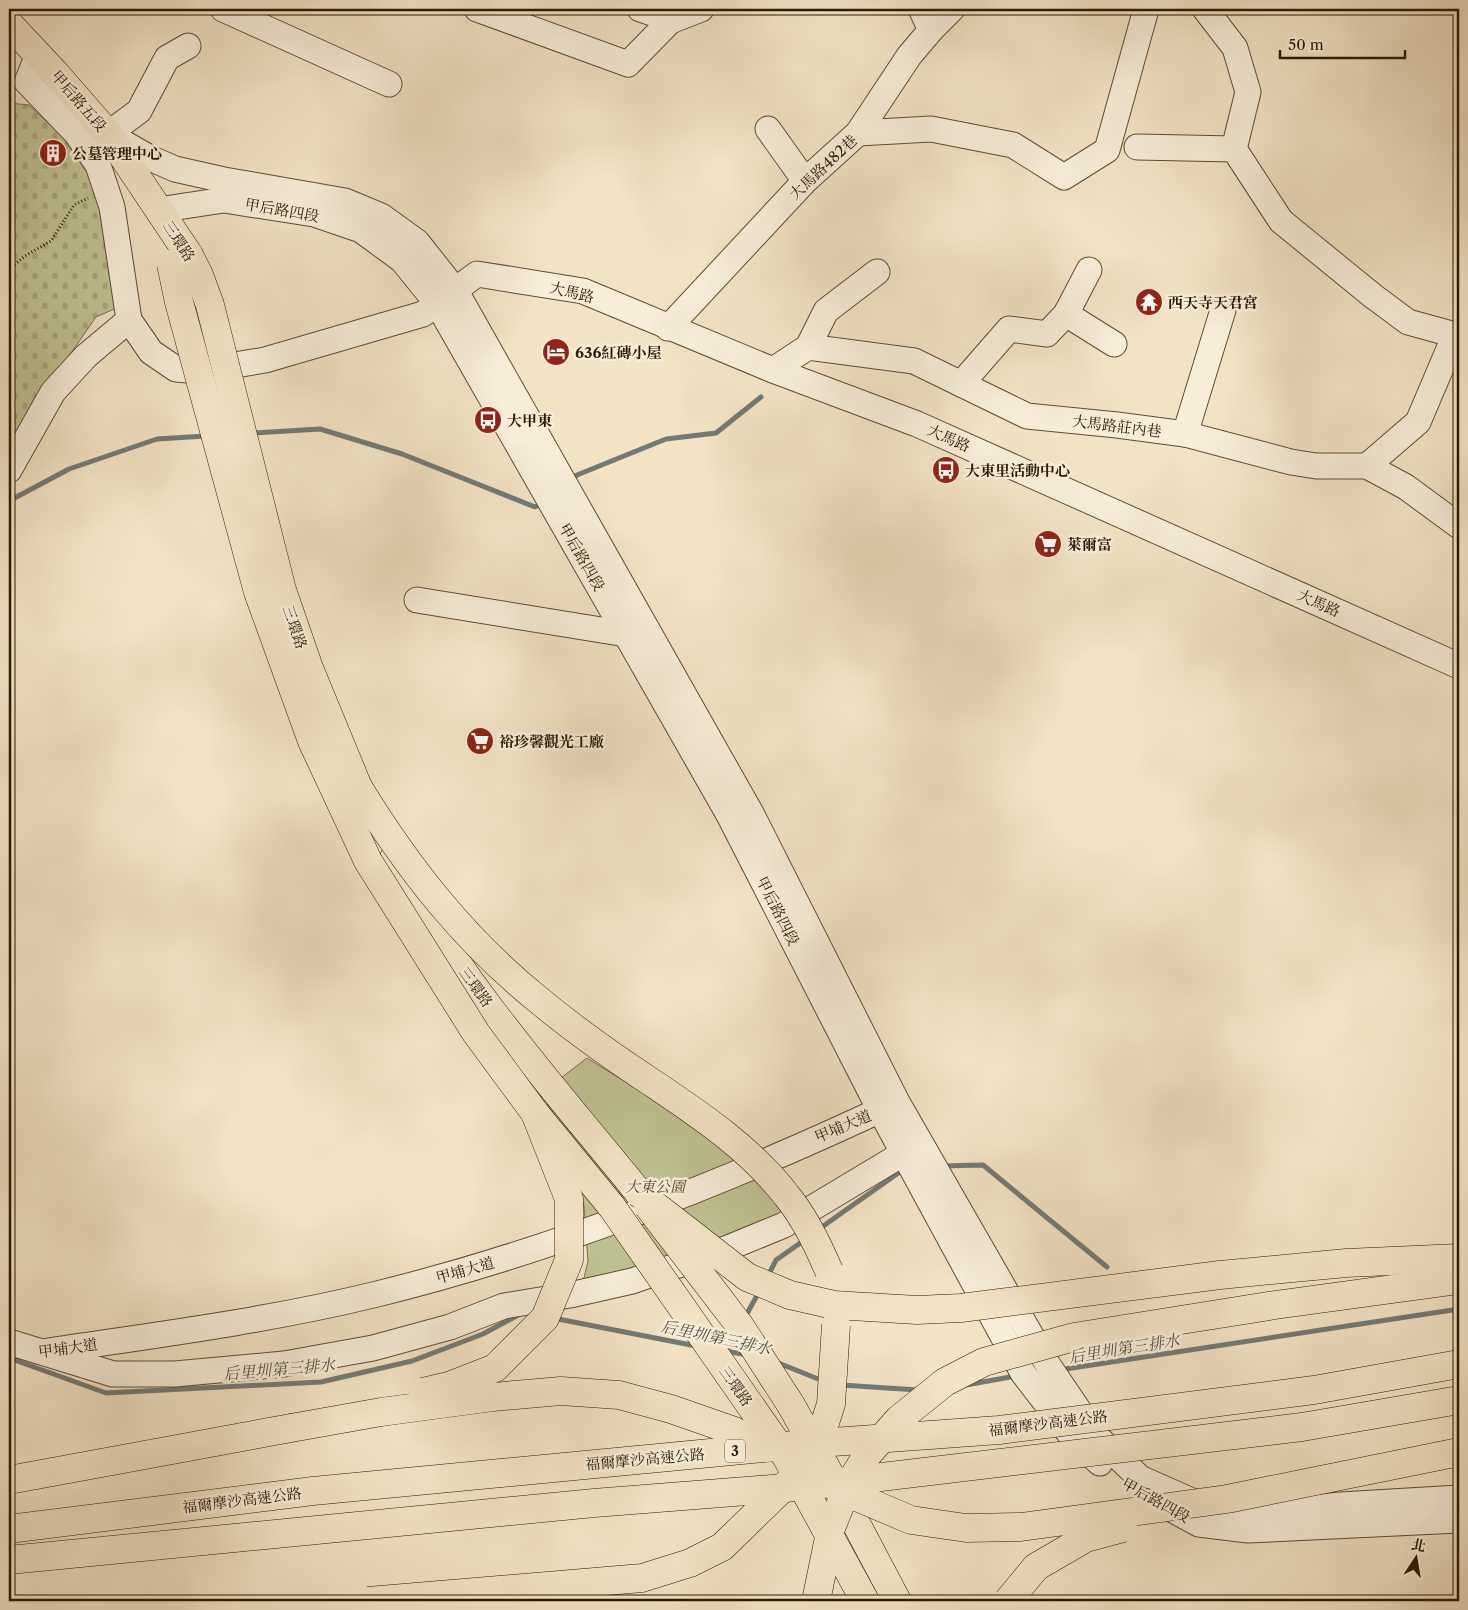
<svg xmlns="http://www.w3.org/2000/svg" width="1468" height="1610" viewBox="0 0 1468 1610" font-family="'Libre Caslon Text','Noto Serif TC',serif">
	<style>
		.green { fill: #c0c291; stroke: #746e4b }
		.cemetery { fill: url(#cemetery-stones); stroke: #746e4b }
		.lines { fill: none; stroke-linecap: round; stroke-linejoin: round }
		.stream { stroke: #727a75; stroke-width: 5 }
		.minor-casing { stroke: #5b4c35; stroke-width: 27 }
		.major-casing { stroke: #291905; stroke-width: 29 }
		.highway-casing { stroke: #291905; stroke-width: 29 }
		.path { stroke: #291905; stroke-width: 3; stroke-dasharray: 1 2.5; stroke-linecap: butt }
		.minor { stroke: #f7edd9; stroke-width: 25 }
		.major { stroke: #f2e3c5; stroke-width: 28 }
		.highway { stroke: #f2e3c5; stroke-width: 28 }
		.major-bridge-casing { stroke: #291905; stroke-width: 29; stroke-linecap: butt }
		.highway-bridge-casing { stroke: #291905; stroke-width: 29; stroke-linecap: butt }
		.major-bridge { stroke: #f2e3c5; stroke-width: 28 }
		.highway-bridge { stroke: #f2e3c5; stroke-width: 28 }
		.labels { text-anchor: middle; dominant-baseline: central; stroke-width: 5; stroke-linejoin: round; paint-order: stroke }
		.shield { fill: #f7edd9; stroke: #675945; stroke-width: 1 }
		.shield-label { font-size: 14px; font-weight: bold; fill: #291905 }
		.street-label { font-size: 15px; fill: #291905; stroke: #f7edd9 }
		.poi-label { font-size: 15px; font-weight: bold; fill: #291905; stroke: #f7edd9; text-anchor: start }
		.park-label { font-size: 15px; font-style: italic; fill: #564c2f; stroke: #f7edd9 }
		.water-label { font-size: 16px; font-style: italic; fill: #535246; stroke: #f7edd9 }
	</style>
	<defs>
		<pattern id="cemetery-stones" width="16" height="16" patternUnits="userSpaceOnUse" patternTransform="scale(1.25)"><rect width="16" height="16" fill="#c0c291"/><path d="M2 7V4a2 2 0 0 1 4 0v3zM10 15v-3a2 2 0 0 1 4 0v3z" fill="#a5a67c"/></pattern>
	</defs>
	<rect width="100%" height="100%" fill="#f2e3c5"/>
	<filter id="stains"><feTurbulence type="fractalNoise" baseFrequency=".004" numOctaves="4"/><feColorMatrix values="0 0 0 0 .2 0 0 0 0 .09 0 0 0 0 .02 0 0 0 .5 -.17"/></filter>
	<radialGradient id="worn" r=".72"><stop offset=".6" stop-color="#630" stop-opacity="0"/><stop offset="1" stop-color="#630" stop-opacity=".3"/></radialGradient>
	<polygon class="green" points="587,1058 709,1134 790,1216 582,1286 588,1261 584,1206 539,1095"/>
	<polygon class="cemetery" points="9,103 29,105 80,153 97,191 121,306 96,317 41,396 9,451"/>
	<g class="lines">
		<g class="stream">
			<polyline points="252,433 320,429 402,454 535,507 543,502"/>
			<polyline points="571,480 577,475 666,439 716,433 761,397"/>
			<polyline points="9,501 69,469 157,439 206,436"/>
			<polyline points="942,1166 983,1165 1107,1267"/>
			<polyline points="819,1229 904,1169"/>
			<polyline points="767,1278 776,1260 806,1239"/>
			<polyline points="553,1318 696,1346"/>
			<polyline points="744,1319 759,1292"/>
			<polyline points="725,1351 748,1355"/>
			<polyline points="727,1351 736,1336"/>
			<polyline points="9,1358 106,1393 321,1382 412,1361 483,1334 522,1313"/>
			<polyline points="776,1362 823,1381"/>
			<polyline points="1059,1370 1459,1309"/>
			<polyline points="841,1385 918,1390"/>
			<polyline points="966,1385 1016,1376"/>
		</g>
		<g class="minor-casing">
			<g id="minor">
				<polyline points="223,9 389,84"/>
				<polyline points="477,9 628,64 682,9"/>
				<polyline points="640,9 673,20 701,9"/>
				<polyline points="1205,9 1235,48 1248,92 1234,149"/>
				<polyline points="931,30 952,9"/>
				<polyline points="188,46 167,58 139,111 108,134 150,158 175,169 224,180 345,201 381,216 417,242 455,290 752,815 897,1102 1048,1365 1096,1436 1140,1478 1201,1505 1265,1513 1340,1505 1459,1498"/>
				<polyline points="38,55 27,82 76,133 98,165 112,207 129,320 151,352 176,369 199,371 265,360 423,314 477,274 583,291 773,370 917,424 1459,666"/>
				<polyline points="768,129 805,181"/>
				<polyline points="858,133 931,129 1013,145 1064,177 1107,150 1145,13 1143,9"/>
				<polyline points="1137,147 1234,149 1281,221 1373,296 1408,322 1459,336"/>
				<polyline points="158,210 224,200 314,214 361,230 402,260 437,303 729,815 880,1110 1023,1373 1076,1442 1100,1463"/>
				<polyline points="1066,314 1114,344"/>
				<polyline points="668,328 805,181 858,133 909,56 931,30 921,9"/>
				<polyline points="808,347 826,311 877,272"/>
				<polyline points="773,370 808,347 914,361 1027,416 1117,425 1185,434 1291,462 1316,466 1367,466 1406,487 1459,526"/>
				<polyline points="961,384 1009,329 1047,334 1066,314 1089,270"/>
				<polyline points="1185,434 1223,310"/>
				<polyline points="1367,466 1418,422 1455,335"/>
				<polyline points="9,470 53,392 86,356 129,320"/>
				<polyline points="417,600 626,634"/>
				<polyline points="9,1342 113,1374 175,1374 284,1364 373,1348 450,1327 504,1306 570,1295 632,1281 728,1248 784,1225 904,1153 920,1147"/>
				<path d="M 48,1351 C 156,1335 266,1321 373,1295 C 553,1251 728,1182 895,1103"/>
				<polyline points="1162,1504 1199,1524 1248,1530 1459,1520"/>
			</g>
		</g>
		<g class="major-casing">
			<g id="major">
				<polyline points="9,24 55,73 108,134 189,255"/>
				<path d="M 394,858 C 454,978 555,1089 639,1193"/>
				<polyline points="838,1489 897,1601"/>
			</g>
		</g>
		<g class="highway-casing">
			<polyline id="highway" points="9,1480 291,1428"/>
		</g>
		<polyline class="path" points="9,269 25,256 51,241 74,205 88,198"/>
		<use href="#minor" class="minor"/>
		<use href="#major" class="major"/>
		<use href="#highway" class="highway"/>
		<g class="major-bridge-casing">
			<g id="major-bridge">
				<polyline points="189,255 199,275 210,305 282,590 309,668 358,787"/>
				<polyline points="171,264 179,302 258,592 312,741 368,861 476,1033 535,1113 612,1207 787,1458 865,1601"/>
				<polyline points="648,1206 740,1326 791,1405 838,1489"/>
			</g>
		</g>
		<g class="highway-bridge-casing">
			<g id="highway-bridge">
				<path d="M 358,787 C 409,870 465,941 541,1002 C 576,1031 613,1057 651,1082 C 700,1115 750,1148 787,1196 C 805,1218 818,1245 829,1271"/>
				<polyline points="639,1193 747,1277 790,1295 834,1305 917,1310 961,1308 1220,1275 1346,1263 1459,1258"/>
				<polyline points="423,1392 449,1386 495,1368 545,1318 569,1260 569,1199 535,1113"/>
				<polyline points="291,1428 381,1412 493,1397 561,1391 619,1395 671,1409 734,1431 767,1448"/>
				<polyline points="838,1489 911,1520 966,1528 1021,1527 1227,1499 1459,1452"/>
				<polyline points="9,1529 313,1491 805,1444 999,1430 1314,1390 1459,1364"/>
				<polyline points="9,1560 594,1503 797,1487 1302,1427 1459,1400"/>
				<polyline points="368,1601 642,1578 690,1563 722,1547 794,1477 821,1435 831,1404 836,1325"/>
				<polyline points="816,1601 831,1528 847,1488 867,1455 899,1419 945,1382 984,1362 1074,1337 1275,1305 1459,1280"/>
				<polyline points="1008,1601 1036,1567 1086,1538 1123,1528"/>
			</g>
		</g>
		<use href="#major-bridge" class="major-bridge"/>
		<use href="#highway-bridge" class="highway-bridge"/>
	</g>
	<defs>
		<g id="building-disc" transform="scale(1.4375)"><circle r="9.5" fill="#8f2418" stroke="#f7edd9"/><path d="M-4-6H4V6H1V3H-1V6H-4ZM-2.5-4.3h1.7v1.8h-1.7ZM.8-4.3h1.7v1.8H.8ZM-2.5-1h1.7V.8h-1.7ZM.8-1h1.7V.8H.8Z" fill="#fff"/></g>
		<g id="temple-disc" transform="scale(1.4375)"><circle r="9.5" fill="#8f2418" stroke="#f7edd9"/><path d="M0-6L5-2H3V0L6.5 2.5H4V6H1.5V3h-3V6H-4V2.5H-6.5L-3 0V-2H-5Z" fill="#fff"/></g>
		<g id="hotel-disc" transform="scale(1.4375)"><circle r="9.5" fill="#8f2418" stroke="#f7edd9"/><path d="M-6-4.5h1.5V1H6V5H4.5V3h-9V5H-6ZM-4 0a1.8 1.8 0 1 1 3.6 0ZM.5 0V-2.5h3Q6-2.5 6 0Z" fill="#fff"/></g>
		<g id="bus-disc" transform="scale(1.4375)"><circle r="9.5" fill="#8f2418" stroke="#f7edd9"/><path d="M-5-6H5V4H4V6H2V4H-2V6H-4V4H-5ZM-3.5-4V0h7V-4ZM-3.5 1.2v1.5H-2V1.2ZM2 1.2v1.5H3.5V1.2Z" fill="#fff"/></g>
		<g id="supermarket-disc" transform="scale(1.4375)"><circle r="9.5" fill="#8f2418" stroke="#f7edd9"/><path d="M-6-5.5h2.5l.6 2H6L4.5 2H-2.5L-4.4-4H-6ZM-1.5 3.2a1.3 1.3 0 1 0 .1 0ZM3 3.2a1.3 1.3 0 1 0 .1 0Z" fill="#fff"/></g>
	</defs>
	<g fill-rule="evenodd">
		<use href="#building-disc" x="53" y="153"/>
		<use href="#temple-disc" x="1149" y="302"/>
		<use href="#hotel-disc" x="556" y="352"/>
		<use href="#bus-disc" x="488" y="420"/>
		<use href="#bus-disc" x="946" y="470"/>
		<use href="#supermarket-disc" x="1048" y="544"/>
		<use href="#supermarket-disc" x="480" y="741"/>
	</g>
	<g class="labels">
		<rect class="shield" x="725" y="1439.5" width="20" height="23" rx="4"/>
		<g class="shield-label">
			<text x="735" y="1451">3</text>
		</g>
		<g class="street-label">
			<text transform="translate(79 101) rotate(49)">甲后路五段</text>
			<text transform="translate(823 167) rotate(-43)">大馬路482巷</text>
			<text transform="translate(282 210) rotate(10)">甲后路四段</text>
			<text transform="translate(179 241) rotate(57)">三環路</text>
			<text transform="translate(572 292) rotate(14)">大馬路</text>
			<text transform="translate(1117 426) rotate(7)">大馬路莊內巷</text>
			<text transform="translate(949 438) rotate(24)">大馬路</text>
			<text transform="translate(582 557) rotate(60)">甲后路四段</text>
			<text transform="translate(1319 603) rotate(24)">大馬路</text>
			<text transform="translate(295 627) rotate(71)">三環路</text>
			<text transform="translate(778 911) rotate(63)">甲后路四段</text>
			<text transform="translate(476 987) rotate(54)">三環路</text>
			<text transform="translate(843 1126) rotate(-23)">甲埔大道</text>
			<text transform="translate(465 1270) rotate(-16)">甲埔大道</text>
			<text transform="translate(68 1348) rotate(-8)">甲埔大道</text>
			<text transform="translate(736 1386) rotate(55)">三環路</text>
			<text transform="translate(1048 1423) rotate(-7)">福爾摩沙高速公路</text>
			<text transform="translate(645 1459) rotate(-5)">福爾摩沙高速公路</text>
			<text transform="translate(242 1500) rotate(-7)">福爾摩沙高速公路</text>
			<text transform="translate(1156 1500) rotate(29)">甲后路四段</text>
		</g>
		<g class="poi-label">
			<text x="72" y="153">公墓管理中心</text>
			<text x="1168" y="302">西天寺天君宮</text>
			<text x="575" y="352">636紅磚小屋</text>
			<text x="507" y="420">大甲東</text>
			<text x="965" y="470">大東里活動中心</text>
			<text x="1067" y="544">萊爾富</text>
			<text x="499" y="741">裕珍馨觀光工廠</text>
		</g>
		<g class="park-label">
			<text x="655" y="1186">大東公園</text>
		</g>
		<g class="water-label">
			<text transform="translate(716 1337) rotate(12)">后里圳第三排水</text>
			<text transform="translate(1124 1348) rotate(-9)">后里圳第三排水</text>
			<text transform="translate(279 1369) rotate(-5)">后里圳第三排水</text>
		</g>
	</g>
	<rect width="1468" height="1610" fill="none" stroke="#f2e3c5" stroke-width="30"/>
	<rect x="10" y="10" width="1448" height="1590" fill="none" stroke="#291905" stroke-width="2.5"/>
	<rect x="15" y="15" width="1438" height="1580" fill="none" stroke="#291905"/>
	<g transform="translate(1416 1558) rotate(12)" stroke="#f7edd9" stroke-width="4" paint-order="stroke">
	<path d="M0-4L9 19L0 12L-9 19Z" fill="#291905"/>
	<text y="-8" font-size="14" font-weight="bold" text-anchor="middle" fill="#291905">北</text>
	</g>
	<path d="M1280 50v8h125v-8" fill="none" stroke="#291905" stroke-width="2.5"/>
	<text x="1288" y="50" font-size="15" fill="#291905" stroke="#f7edd9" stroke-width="4" paint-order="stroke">50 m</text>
	<rect width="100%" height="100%" filter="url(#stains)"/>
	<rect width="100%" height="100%" fill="url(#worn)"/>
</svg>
